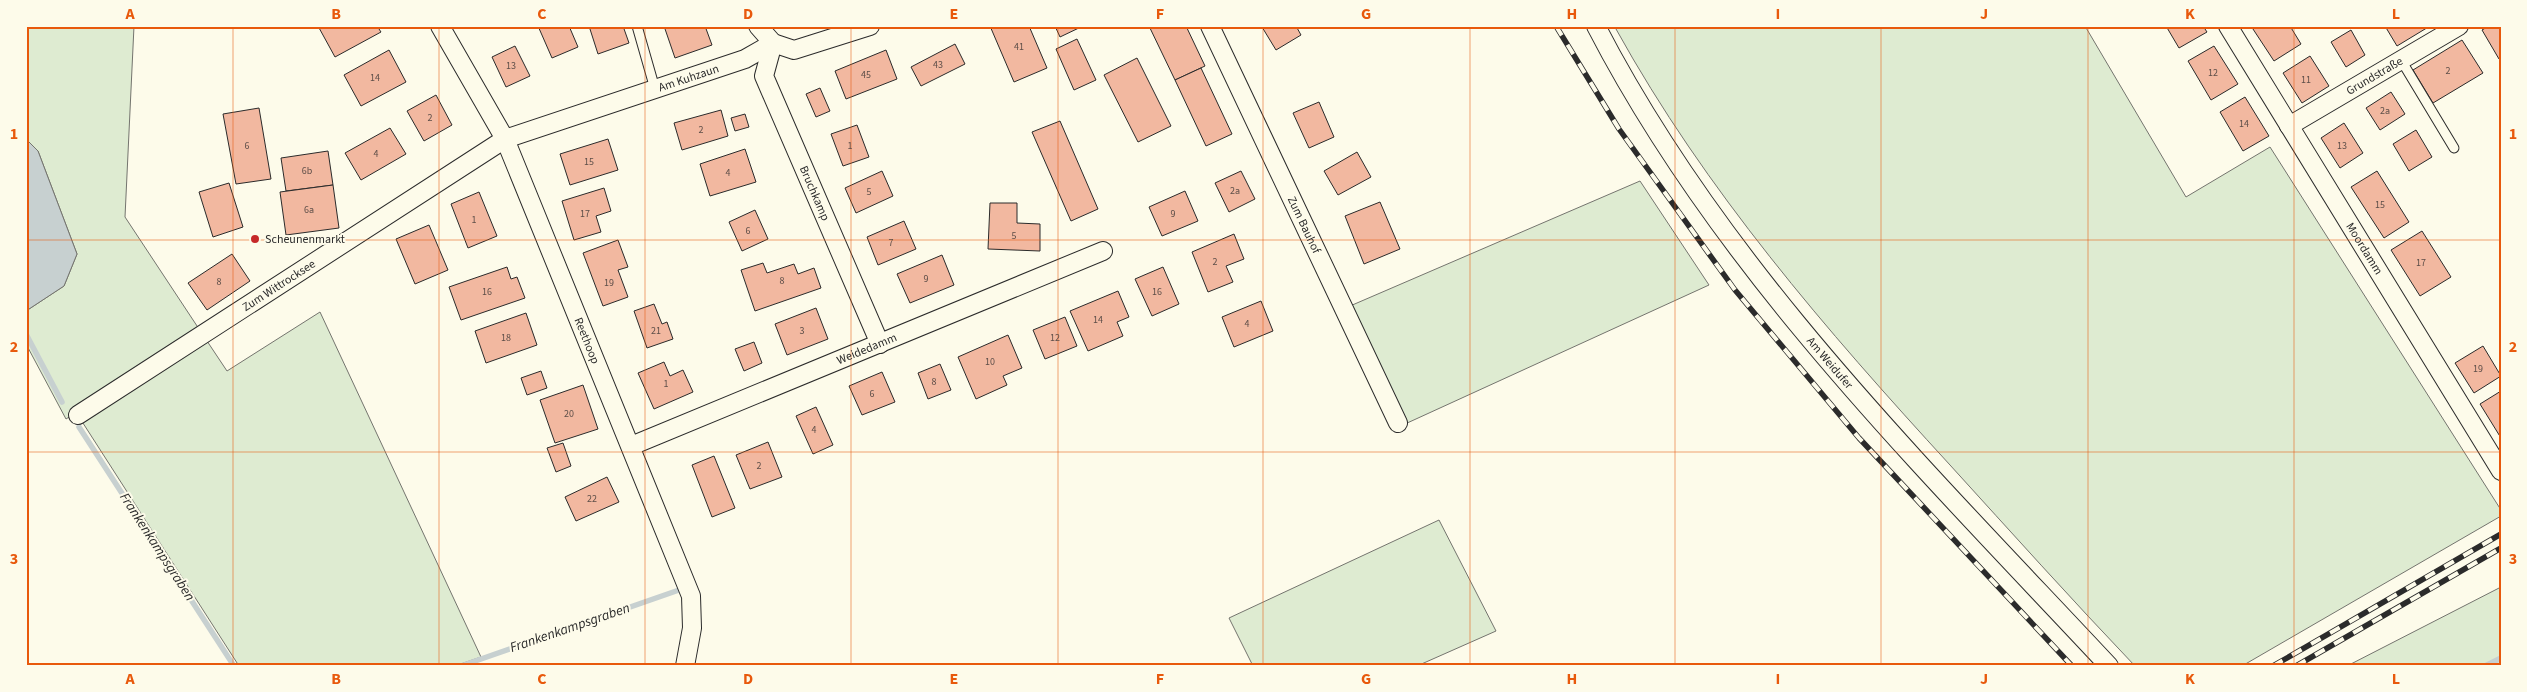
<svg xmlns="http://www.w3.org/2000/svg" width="2527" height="692" viewBox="0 0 2527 692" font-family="'Source Sans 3',sans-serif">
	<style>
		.green { fill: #deebd1; stroke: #74746e }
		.water { fill: #c7d0d0; stroke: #74746e }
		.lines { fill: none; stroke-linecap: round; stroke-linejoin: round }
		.stream { stroke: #c7d0d0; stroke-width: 5.5 }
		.building { fill: #f2b8a0; stroke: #2b2b2b }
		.lane-casing { stroke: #2b2b2b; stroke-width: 11 }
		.street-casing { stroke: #2b2b2b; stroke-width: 20 }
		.lane { stroke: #fdfbea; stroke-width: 9 }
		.street { stroke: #fdfbea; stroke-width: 18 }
		.rail-casing { stroke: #2b2b2b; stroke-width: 5.5 }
		.rail { stroke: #fdfbea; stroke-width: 4; stroke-dasharray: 11; stroke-linecap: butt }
		.grid { fill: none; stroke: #e8590c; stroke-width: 1; stroke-opacity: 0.55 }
		.poi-dot { fill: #c62828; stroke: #fdfbea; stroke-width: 2 }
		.labels { text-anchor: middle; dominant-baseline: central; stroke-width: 4; stroke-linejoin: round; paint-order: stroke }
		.number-label { font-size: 10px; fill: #5d4e48 }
		.street-label { font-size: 12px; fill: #2b2b2b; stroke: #fdfbea }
		.poi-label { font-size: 12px; fill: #2b2b2b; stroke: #fdfbea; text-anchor: start }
		.water-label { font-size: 14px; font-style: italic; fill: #2b2b2b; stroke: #fdfbea }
		.neatline { fill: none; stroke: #e8590c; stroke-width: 2 }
		.grid-label { font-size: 16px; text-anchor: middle; font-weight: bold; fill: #e8590c }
	</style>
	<rect width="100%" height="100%" fill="#fdfbea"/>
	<g class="green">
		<polygon points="26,26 134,26 125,217 201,332 66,419 26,344 26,311 64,286 77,254 38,151 26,139"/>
		<path d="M 1621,26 L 2085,26 L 2186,197 L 2270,147 L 2501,510 L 2501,516 L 2242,666 L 2135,666 C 2072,600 2011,532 1950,465 C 1826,330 1705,190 1616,29 Z"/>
		<polygon points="1640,181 1709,285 1405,424 1350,306"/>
		<polygon points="320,312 481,657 455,666 239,666 81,420 203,335 227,371"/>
		<polygon points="1439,520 1496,631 1417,666 1253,666 1229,618"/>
		<polygon points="2501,587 2501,666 2347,666"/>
	</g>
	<polygon class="water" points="26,139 38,151 77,254 64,286 26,311"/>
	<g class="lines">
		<g class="stream">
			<polyline points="26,334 62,402"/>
			<polyline points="79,427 234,666"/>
			<polyline points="461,666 679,590"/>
			<polyline points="2485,666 2501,658"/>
		</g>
	</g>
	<g class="building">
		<polygon points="318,26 377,26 381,32 335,57"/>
		<polygon points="538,26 569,26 578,47 552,58"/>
		<polygon points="589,26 623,26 629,43 598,54"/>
		<polygon points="664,26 705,26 712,45 675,58"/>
		<polygon points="990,26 1029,26 1047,68 1014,82"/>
		<polygon points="1055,26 1083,26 1060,37"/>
		<polygon points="1149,26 1186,26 1205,66 1175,80"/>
		<polygon points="1296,26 1301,35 1276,50 1262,27"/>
		<polygon points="2166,26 2203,26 2207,32 2179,48"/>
		<polygon points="2251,26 2290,26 2301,44 2274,61"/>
		<polygon points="2385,26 2430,26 2397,46"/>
		<polygon points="2489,26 2501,26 2501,58 2499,59 2482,30"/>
		<polygon points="2351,30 2365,55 2346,67 2331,42"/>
		<polygon points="1077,39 1096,80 1074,90 1056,49"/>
		<polygon points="2462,40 2483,73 2433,103 2413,70"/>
		<polygon points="955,44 965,64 921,86 911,67"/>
		<polygon points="515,46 530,76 506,87 492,57"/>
		<polygon points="2214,46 2238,84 2211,100 2188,61"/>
		<polygon points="389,50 406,82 361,106 344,75"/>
		<polygon points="886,50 897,79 846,99 835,71"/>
		<polygon points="2310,56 2329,86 2302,103 2283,73"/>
		<polygon points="1137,58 1171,126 1138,142 1104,75"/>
		<polygon points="1201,68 1232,134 1206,146 1175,80"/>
		<polygon points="820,88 830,111 816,117 806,94"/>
		<polygon points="2391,92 2405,114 2380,130 2366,108"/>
		<polygon points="436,95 452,125 424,141 407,111"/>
		<polygon points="2245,97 2269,136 2243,151 2220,112"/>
		<polygon points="1319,102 1334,137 1309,148 1293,113"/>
		<polygon points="259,108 271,179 236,184 223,114"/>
		<polygon points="721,110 728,136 682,150 674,123"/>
		<polygon points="745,114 749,127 735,131 731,118"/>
		<polygon points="1060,121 1098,209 1071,221 1032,132"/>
		<polygon points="2344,123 2363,153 2340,168 2321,138"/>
		<polygon points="857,125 869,157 843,166 831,134"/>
		<polygon points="390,128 406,154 361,180 345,153"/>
		<polygon points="2416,130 2432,157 2409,171 2393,144"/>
		<polygon points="608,139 618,170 570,185 560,154"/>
		<polygon points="745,149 756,182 710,196 700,164"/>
		<polygon points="328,151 333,185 286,191 281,158"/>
		<polygon points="1357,152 1371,177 1338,195 1324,171"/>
		<polygon points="882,171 893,196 856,213 845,188"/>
		<polygon points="1241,171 1255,199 1229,212 1215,183"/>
		<polygon points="2377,171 2409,222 2384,238 2351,187"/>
		<polygon points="229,183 243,227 213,237 199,192"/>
		<polygon points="333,185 339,228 286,235 280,192"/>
		<polygon points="604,188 611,211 596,216 601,232 574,240 562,201"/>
		<polygon points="1185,191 1198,221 1162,236 1149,207"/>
		<polygon points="479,192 497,236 468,248 451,204"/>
		<polygon points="1380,202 1400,249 1364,264 1345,216"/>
		<polygon points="990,203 1017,203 1017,223 1040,224 1040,251 988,249"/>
		<polygon points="755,210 768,239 742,251 729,222"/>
		<polygon points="904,221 916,249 878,265 867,237"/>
		<polygon points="429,225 448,270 415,284 396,239"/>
		<polygon points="2422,231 2451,277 2420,296 2391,250"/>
		<polygon points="1234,234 1244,259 1226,266 1233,282 1208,292 1192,252"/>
		<polygon points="618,240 628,267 618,270 628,297 603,306 583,253"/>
		<polygon points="232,254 250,281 207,310 188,283"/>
		<polygon points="942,255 954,285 910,303 897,274"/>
		<polygon points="763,263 767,273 794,264 798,274 814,268 821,288 755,311 741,270"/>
		<polygon points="507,267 511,279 517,277 525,298 461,320 449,287"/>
		<polygon points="1163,267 1179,304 1152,316 1135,279"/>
		<polygon points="1118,291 1129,317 1117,322 1123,336 1088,351 1070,311"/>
		<polygon points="1261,301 1273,331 1234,347 1222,317"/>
		<polygon points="654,304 662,324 667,322 673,339 647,348 634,311"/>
		<polygon points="816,308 828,339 787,355 775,324"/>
		<polygon points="526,313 537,345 486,363 475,331"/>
		<polygon points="1065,317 1077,346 1045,359 1033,330"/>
		<polygon points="1008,335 1022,368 1003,376 1007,385 976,399 958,357"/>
		<polygon points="754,342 762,363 744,371 735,349"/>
		<polygon points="2483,346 2501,376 2474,393 2455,363"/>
		<polygon points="664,362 670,376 683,370 693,392 654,409 638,373"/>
		<polygon points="940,364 951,390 928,399 918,373"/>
		<polygon points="541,371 547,388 527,395 521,378"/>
		<polygon points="882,372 895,402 862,415 849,386"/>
		<polygon points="583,385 598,429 555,443 540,400"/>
		<polygon points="2501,391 2501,438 2480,404"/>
		<polygon points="816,407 833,445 813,454 796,416"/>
		<polygon points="768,442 782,477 750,489 736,455"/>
		<polygon points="563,443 571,466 556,472 547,448"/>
		<polygon points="714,456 735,508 712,517 692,465"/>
		<polygon points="607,477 619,502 576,521 565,497"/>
	</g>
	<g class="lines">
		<g class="lane-casing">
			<g id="lane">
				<polyline points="637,26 655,89"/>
				<polyline points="2401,60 2454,148"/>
			</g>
		</g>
		<g class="street-casing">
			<g id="street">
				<path id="s1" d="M 440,26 L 505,139 L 691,596 L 692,628 L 685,666"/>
				<polyline points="758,26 773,43 794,50 870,26"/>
				<path id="s2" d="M 1210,26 L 1398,423"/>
				<path id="s3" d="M 1596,26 C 1722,270 1923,467 2109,666"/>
				<path id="s4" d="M 2228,26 L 2501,471"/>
				<path id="s5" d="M 773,43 L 764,76 L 880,344"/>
				<path id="s6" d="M 2289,126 L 2459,26"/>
				<path id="s7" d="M 78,415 L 505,139 L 745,59 L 773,43"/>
				<path id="s8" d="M 631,446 L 1103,251"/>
			</g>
		</g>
		<use href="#lane" class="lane"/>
		<use href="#street" class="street"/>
		<g class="rail-casing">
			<g id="rail">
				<polyline points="1556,26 1619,129 1735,290 1859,438 2072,666"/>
				<polyline points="2273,666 2501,534"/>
				<polyline points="2296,666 2501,548"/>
			</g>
		</g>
		<use href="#rail" class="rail"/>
	</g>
	<path class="grid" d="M 233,26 L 233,666M 439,26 L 439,666M 645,26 L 645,666M 851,26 L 851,666M 1058,26 L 1058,666M 1263,26 L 1263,666M 1470,26 L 1470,666M 1675,26 L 1675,666M 1881,26 L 1881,666M 2088,26 L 2088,666M 2294,26 L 2294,666M 26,240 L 2501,240M 26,452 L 2501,452"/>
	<circle class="poi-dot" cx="255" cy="239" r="5"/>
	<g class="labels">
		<g class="number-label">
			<text x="1019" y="47">41</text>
			<text x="938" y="65">43</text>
			<text x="511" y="66">13</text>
			<text x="2448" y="71">2</text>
			<text x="2213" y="73">12</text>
			<text x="866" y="75">45</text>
			<text x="375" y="78">14</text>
			<text x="2306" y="80">11</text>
			<text x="2385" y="111">2a</text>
			<text x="430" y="118">2</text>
			<text x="2244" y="124">14</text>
			<text x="701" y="130">2</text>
			<text x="247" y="146">6</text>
			<text x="850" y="146">1</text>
			<text x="2342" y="146">13</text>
			<text x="376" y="154">4</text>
			<text x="589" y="162">15</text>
			<text x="307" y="171">6b</text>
			<text x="728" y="173">4</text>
			<text x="1235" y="191">2a</text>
			<text x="869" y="192">5</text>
			<text x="2380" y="205">15</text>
			<text x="309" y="210">6a</text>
			<text x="585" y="214">17</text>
			<text x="1173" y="214">9</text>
			<text x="474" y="220">1</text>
			<text x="748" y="231">6</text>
			<text x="1014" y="236">5</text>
			<text x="891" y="243">7</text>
			<text x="1215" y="262">2</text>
			<text x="2421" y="263">17</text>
			<text x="926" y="279">9</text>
			<text x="782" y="281">8</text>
			<text x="219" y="282">8</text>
			<text x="609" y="283">19</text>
			<text x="487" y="292">16</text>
			<text x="1157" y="292">16</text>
			<text x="1098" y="320">14</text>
			<text x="1247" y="324">4</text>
			<text x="656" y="331">21</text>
			<text x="802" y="331">3</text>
			<text x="506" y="338">18</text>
			<text x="1055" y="338">12</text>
			<text x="990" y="362">10</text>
			<text x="2478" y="369">19</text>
			<text x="934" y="382">8</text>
			<text x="666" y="384">1</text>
			<text x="872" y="394">6</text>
			<text x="569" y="414">20</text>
			<text x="814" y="430">4</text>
			<text x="759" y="466">2</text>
			<text x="592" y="499">22</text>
		</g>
		<g class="street-label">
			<text stroke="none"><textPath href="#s6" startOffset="99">Grundstraße</textPath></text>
			<text stroke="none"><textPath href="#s7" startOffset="702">Am Kuhzaun</textPath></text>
			<text stroke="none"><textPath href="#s5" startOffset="162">Bruchkamp</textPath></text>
			<text stroke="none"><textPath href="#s2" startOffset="220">Zum Bauhof</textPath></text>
			<text stroke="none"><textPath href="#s4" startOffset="261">Moordamm</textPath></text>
			<text stroke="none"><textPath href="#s7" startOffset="239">Zum Wittrocksee</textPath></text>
			<text stroke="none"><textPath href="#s1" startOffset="348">Reethoop</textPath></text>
			<text stroke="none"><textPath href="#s8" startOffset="255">Weidedamm</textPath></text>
			<text stroke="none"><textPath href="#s3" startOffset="411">Am Weidufer</textPath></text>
		</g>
		<g class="poi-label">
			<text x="265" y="239">Scheunenmarkt</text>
		</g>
		<g class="water-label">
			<text transform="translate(157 547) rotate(57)">Frankenkampsgraben</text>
			<text transform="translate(570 628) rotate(-19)">Frankenkampsgraben</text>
		</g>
	</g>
	<rect width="2527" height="692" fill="none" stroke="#fdfbea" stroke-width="55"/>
	<rect x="28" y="28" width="2472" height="636" class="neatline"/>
	<g class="grid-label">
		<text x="130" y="19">A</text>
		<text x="336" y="19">B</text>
		<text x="542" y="19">C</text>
		<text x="748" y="19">D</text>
		<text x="954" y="19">E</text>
		<text x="1160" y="19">F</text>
		<text x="1366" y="19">G</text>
		<text x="1572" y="19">H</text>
		<text x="1778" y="19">I</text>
		<text x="1984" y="19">J</text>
		<text x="2190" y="19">K</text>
		<text x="2396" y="19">L</text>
		<text x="14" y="139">1</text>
		<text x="2513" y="139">1</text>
		<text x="14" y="352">2</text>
		<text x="2513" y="352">2</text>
		<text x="14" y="564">3</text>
		<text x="2513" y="564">3</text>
		<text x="130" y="684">A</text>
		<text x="336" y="684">B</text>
		<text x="542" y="684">C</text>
		<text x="748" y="684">D</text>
		<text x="954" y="684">E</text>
		<text x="1160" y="684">F</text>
		<text x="1366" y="684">G</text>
		<text x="1572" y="684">H</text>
		<text x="1778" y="684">I</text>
		<text x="1984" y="684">J</text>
		<text x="2190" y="684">K</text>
		<text x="2396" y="684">L</text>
	</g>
</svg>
